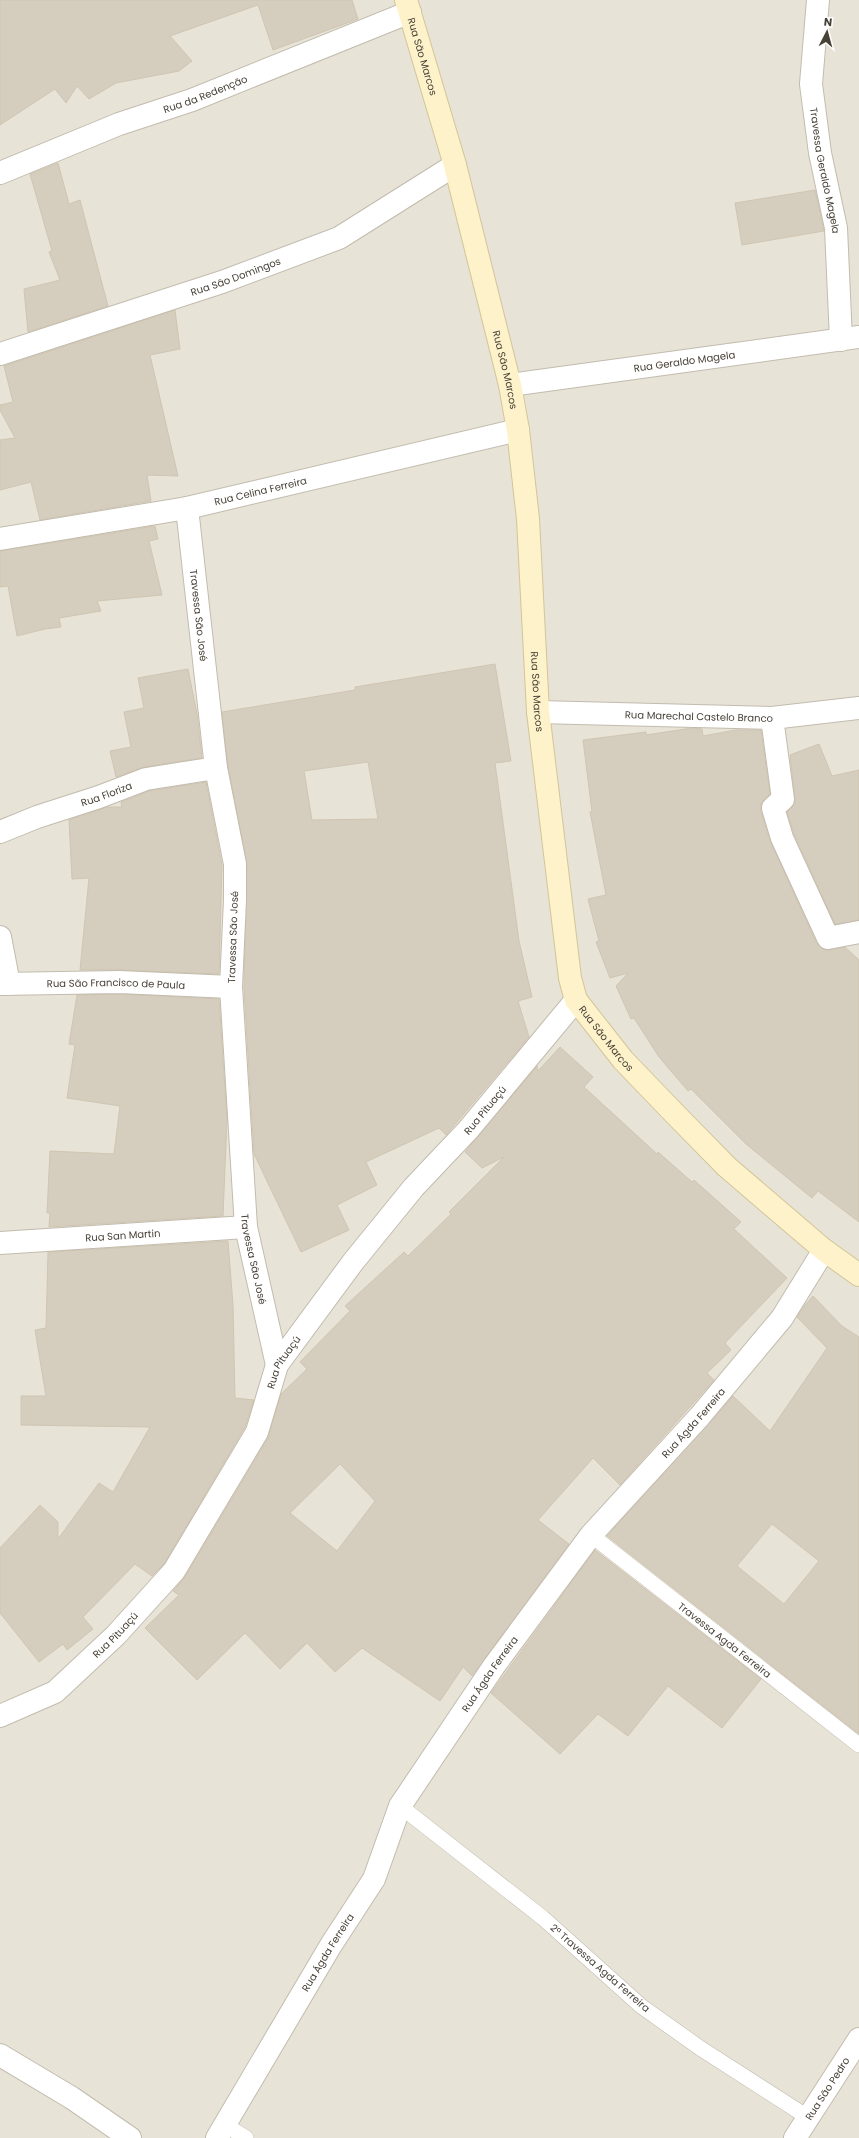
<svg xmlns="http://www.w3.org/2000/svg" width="859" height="2138" viewBox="0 0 859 2138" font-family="Poppins,sans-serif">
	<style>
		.residential { fill: #e8e3d7 }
		.building { fill: #d5cdbe; stroke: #d0c5b1; fill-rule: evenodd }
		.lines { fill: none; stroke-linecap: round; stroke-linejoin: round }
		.service-casing { stroke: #c2bcae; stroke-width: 16 }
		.minor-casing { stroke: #c2bcae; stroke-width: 24 }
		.secondary-casing { stroke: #d2c599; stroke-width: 24 }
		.service { stroke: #fff; stroke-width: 15 }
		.minor { stroke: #fff; stroke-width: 22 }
		.secondary { stroke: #fdf2c9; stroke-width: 22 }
		.labels { text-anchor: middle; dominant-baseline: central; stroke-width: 3; stroke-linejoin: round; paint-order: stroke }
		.street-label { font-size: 10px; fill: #474137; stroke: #fff }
	</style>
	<rect width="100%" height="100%" fill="#f4f1e9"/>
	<rect class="residential" x="0" y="0" width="859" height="2138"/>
	<g class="building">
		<polygon points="0,0 352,0 358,19 273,50 258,5 170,36 192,61 179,71 116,83 89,99 77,86 66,103 55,89 0,125"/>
		<polygon points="58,163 69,204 80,200 108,306 28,332 24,289 60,280 49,252 52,251 30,174"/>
		<polygon points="815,190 824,231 742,245 735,203"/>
		<polygon points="175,310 180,349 150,355 178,476 147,475 151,501 40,520 31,482 0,490 0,440 15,438 0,410 0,405 13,402 4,366"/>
		<polygon points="155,526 158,539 149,541 162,595 97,601 101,611 59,618 61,627 45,629 17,636 8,586 0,587 0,551"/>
		<path d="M 495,664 L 511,761 L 495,763 L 519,941 L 532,997 L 518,1001 L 529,1037 L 446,1135 L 439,1128 L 366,1162 L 377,1185 L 337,1205 L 349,1230 L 301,1252 L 254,1154 L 244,987 L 247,864 L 228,766 L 222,712 L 355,690 L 355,687 ZM 368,762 L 378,819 L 312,820 L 304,771 Z"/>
		<polygon points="188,669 197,714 202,758 144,767 116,777 110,751 131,747 124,712 144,708 138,678"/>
		<polygon points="692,728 702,729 703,736 736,730 761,730 770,794 761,804 761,811 771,843 817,944 825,950 845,947 859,960 859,1222 818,1191 812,1198 746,1144 691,1089 688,1091 659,1057 634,1018 631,1019 616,986 628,973 610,978 596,942 599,941 588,899 606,895 590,812 592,812 583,740 646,732 646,735"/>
		<polygon points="819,744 832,776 859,770 859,920 835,924 794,834 787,812 795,804 795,798 790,755"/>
		<polygon points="206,782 222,865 219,974 120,970 80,970 89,878 72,879 69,820 107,807 122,807 121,802 149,791"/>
		<polygon points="119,994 219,999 227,1119 223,1216 49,1227 50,1213 47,1213 50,1151 114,1154 120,1106 67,1098 75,1045 69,1044 77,995"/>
		<path d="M 560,1047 L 593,1077 L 584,1087 L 657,1154 L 658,1152 L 692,1182 L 694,1180 L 741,1222 L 734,1229 L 787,1278 L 725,1343 L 731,1350 L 707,1373 L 714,1380 L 620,1485 L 593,1458 L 538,1520 L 569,1544 L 472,1676 L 463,1667 L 440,1701 L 362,1648 L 335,1672 L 307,1643 L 280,1669 L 245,1633 L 197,1680 L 145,1628 L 179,1595 L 173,1591 L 185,1577 L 268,1438 L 281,1394 L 307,1369 L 300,1362 L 350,1311 L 345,1306 L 404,1252 L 408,1256 L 451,1214 L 449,1212 L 504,1157 L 482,1168 L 465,1152 L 537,1066 L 538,1071 ZM 340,1464 L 375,1501 L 337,1551 L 290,1513 Z"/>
		<polygon points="228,1241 233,1305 235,1398 254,1400 245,1427 164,1564 152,1576 135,1564 83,1617 93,1629 67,1650 63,1644 39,1662 0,1613 0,1548 40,1505 58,1522 58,1539 99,1483 113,1492 150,1427 21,1425 21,1396 46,1396 35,1330 46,1328 48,1252"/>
		<path d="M 813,1296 L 842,1326 L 859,1337 L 859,1734 L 607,1536 L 733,1396 L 770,1431 L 827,1348 L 797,1317 L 805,1305 ZM 772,1524 L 819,1561 L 784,1604 L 737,1566 Z"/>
		<polygon points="595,1550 761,1679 722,1728 668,1686 628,1736 598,1714 560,1754 491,1693"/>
	</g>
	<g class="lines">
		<g class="service-casing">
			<g id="service">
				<path id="s1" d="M 591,1535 L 859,1745"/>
				<polyline points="400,1806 543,1918 641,2006 700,2048 809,2118"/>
				<polyline points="225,2125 246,2138"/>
			</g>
		</g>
		<g class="minor-casing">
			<g id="minor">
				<path id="s2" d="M 818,0 L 811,84 L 820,153 L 836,228 L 841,340"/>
				<path id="s3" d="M 0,173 L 119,124 L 192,100 L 410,12"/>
				<path id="s4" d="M 0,354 L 222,282 L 339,238 L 455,165"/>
				<path id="s5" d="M 510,385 L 859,337"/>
				<path id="s6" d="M 187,508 L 216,768 L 235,864 L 235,900 L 231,987 L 246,1227 L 277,1365"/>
				<path id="s7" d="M 0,539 L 187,508 L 518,430"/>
				<path id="s8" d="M 538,712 L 772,718 L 859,708"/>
				<polyline points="772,718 783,799 773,808 782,838 828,938 859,932"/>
				<path id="s9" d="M 0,832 L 37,817 L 99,797 L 146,779 L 216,768"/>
				<polyline points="0,937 9,984"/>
				<path id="s10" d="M 0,984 L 119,982 L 231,987"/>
				<path id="s11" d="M 0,1243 L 246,1227"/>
				<path id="s12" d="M 0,1716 L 55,1692 L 116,1635 L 174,1571 L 257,1432 L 277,1365 L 353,1262 L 414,1187 L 468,1130 L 576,1000"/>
				<polyline points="0,2055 72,2098 130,2138"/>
				<path id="s13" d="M 217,2138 L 331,1945 L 374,1879 L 400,1806 L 494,1666 L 591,1535 L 700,1416 L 782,1318 L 824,1250"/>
				<path id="s14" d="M 795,2138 L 859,2039"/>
			</g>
		</g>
		<g class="secondary-casing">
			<g id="secondary">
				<path id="s15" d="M 406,0 L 455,165 L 510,385 L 518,430 L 528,519 L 538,712 L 570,978 L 576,1000 L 623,1060 L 674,1113 L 727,1167 L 824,1250 L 859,1275"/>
			</g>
		</g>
		<use href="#service" class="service"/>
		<use href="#minor" class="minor"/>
		<use href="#secondary" class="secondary"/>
	</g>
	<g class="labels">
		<g class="street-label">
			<text stroke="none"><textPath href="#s15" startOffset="59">Rua São Marcos</textPath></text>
			<text stroke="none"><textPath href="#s3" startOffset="220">Rua da Redenção</textPath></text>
			<text stroke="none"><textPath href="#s2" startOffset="172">Travessa Geraldo Magela</textPath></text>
			<text stroke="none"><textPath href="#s4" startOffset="248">Rua São Domingos</textPath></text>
			<text stroke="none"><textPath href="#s5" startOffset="176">Rua Geraldo Magela</textPath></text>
			<text stroke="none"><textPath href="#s15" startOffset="383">Rua São Marcos</textPath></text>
			<text stroke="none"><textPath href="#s7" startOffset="265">Rua Celina Ferreira</textPath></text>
			<text stroke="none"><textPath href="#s6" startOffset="108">Travessa São José</textPath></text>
			<text stroke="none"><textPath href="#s15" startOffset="707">Rua São Marcos</textPath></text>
			<text stroke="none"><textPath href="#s8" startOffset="161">Rua Marechal Castelo Branco</textPath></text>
			<text stroke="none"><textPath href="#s9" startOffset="113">Rua Floriza</textPath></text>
			<text transform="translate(233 937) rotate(-88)">Travessa São José</text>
			<text stroke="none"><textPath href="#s10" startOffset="116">Rua São Francisco de Paula</textPath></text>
			<text stroke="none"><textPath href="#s15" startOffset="1067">Rua São Marcos</textPath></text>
			<text stroke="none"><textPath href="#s12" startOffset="791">Rua Pituaçú</textPath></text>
			<text stroke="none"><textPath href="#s11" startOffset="123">Rua San Martin</textPath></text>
			<text stroke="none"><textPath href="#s6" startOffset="756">Travessa São José</textPath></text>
			<text stroke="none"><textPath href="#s12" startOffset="467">Rua Pituaçú</textPath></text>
			<text stroke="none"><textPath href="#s13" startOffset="864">Rua Ágda Ferreira</textPath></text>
			<text stroke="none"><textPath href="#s12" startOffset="143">Rua Pituaçú</textPath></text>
			<text stroke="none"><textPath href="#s1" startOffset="170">Travessa Agda Ferreira</textPath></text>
			<text stroke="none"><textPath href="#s13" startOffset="540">Rua Ágda Ferreira</textPath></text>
			<text stroke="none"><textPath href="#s13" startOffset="216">Rua Ágda Ferreira</textPath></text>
			<text transform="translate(600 1968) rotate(41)">2ª Travessa Agda Ferreira</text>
			<text stroke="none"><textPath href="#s14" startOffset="59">Rua São Pedro</textPath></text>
		</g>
	</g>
	<g transform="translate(827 32) rotate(6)" stroke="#ffffff" stroke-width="3" paint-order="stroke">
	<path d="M0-3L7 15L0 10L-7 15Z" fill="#474137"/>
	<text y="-6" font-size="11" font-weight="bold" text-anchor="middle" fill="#474137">N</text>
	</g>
</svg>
